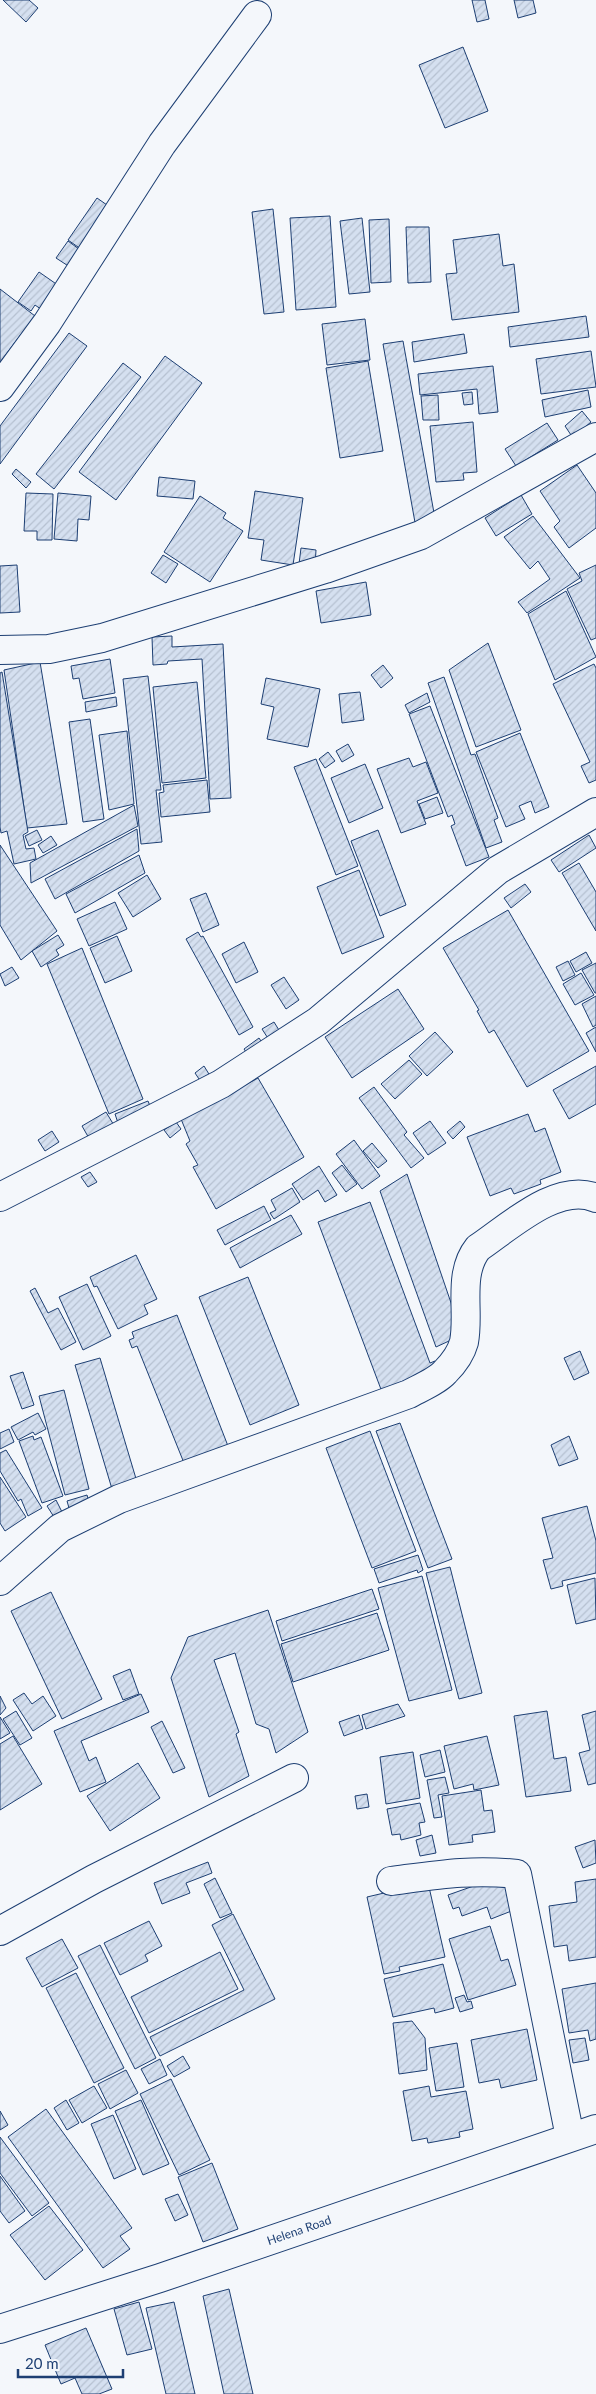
<svg xmlns="http://www.w3.org/2000/svg" width="596" height="2394" viewBox="0 0 596 2394" font-family="Lato,sans-serif">
	<style>
		.building { fill: url(#building-hatch); stroke: #1d3f73 }
		.lines { fill: none; stroke-linecap: round; stroke-linejoin: round }
		.minor-casing { stroke: #1d3f73; stroke-width: 30 }
		.minor { stroke: #f4f7fb; stroke-width: 28 }
		.labels { text-anchor: middle; dominant-baseline: central; stroke-width: 4; stroke-linejoin: round; paint-order: stroke }
		.street-label { font-size: 12px; fill: #1d3f73; stroke: #f4f7fb }
	</style>
	<defs>
		<pattern id="building-hatch" width="6" height="6" patternUnits="userSpaceOnUse" patternTransform="scale(1.25)"><rect width="6" height="6" fill="#d5e0f0"/><path d="M-1 1l2-2M0 6l6-6M5 7l2-2" fill="none" stroke="#b6c1d1"/></pattern>
	</defs>
	<rect width="100%" height="100%" fill="#f4f7fb"/>
	<g class="building">
		<polygon points="3,0 29,0 38,8 26,22"/>
		<polygon points="472,0 485,0 489,19 477,22"/>
		<polygon points="514,0 533,0 536,13 518,18"/>
		<polygon points="463,47 488,111 445,128 419,65"/>
		<polygon points="97,198 117,212 88,254 68,240"/>
		<polygon points="273,209 284,312 264,314 252,212"/>
		<polygon points="330,216 336,307 296,310 290,218"/>
		<polygon points="362,218 370,292 349,294 340,221"/>
		<polygon points="389,219 391,282 371,283 369,220"/>
		<polygon points="406,227 429,227 431,282 408,283"/>
		<polygon points="499,234 503,266 514,264 519,312 452,320 446,274 457,273 453,240"/>
		<polygon points="68,241 87,255 76,271 56,258"/>
		<polygon points="39,272 62,288 45,312 35,305 31,311 18,302"/>
		<polygon points="0,289 35,316 0,362"/>
		<polygon points="586,316 589,337 510,347 508,327"/>
		<polygon points="365,319 370,360 327,365 322,324"/>
		<polygon points="69,333 87,346 0,464 0,426"/>
		<polygon points="464,334 467,353 414,362 412,342"/>
		<polygon points="403,341 436,524 416,528 383,344"/>
		<polygon points="591,351 596,387 541,394 536,359"/>
		<polygon points="165,356 202,383 116,500 79,472"/>
		<polygon points="368,361 383,451 340,458 326,368"/>
		<polygon points="123,363 141,377 54,489 36,474"/>
		<polygon points="493,366 498,412 479,414 477,389 420,395 418,374"/>
		<polygon points="588,390 591,407 545,417 542,400"/>
		<polygon points="472,392 473,404 464,405 462,393"/>
		<polygon points="438,395 439,420 423,420 421,396"/>
		<polygon points="582,411 591,422 577,434 575,432 571,435 565,426"/>
		<polygon points="473,422 477,472 463,473 464,480 436,482 430,426"/>
		<polygon points="547,423 558,440 516,466 505,449"/>
		<polygon points="577,465 596,493 596,528 569,548 554,527 560,521 540,491"/>
		<polygon points="16,469 31,482 26,488 12,474"/>
		<polygon points="159,477 195,481 193,499 157,496"/>
		<polygon points="255,491 303,498 293,565 261,560 264,540 248,538"/>
		<polygon points="26,493 53,494 52,540 37,540 37,531 24,531"/>
		<polygon points="58,493 91,496 89,520 78,519 77,541 54,539"/>
		<polygon points="521,495 532,514 496,536 485,518"/>
		<polygon points="200,496 226,513 223,518 243,531 210,582 164,552"/>
		<polygon points="533,516 580,578 527,613 518,602 550,579 538,561 530,569 504,537"/>
		<polygon points="301,548 316,550 315,566 299,564"/>
		<polygon points="163,555 178,564 166,583 151,573"/>
		<polygon points="17,565 20,612 0,613 0,566"/>
		<polygon points="596,565 596,638 591,640 567,589 582,581 579,573"/>
		<polygon points="366,582 371,615 321,623 316,591"/>
		<polygon points="566,591 596,657 555,680 528,614"/>
		<polygon points="172,636 172,647 223,644 231,798 210,799 202,659 168,661 167,664 153,665 152,637"/>
		<polygon points="488,643 521,730 476,747 449,670"/>
		<polygon points="110,659 115,693 83,699 79,678 73,679 71,666"/>
		<polygon points="40,662 67,824 27,828 4,670"/>
		<polygon points="594,664 596,668 596,780 589,783 581,766 590,762 553,684"/>
		<polygon points="383,665 393,678 381,688 371,675"/>
		<polygon points="2,672 28,832 23,835 26,849 34,848 36,859 14,864 7,831 1,833 0,827 0,673"/>
		<polygon points="148,676 161,790 156,790 162,842 141,844 123,679"/>
		<polygon points="444,677 471,755 475,754 498,818 494,820 502,842 486,848 428,683"/>
		<polygon points="266,678 320,689 308,747 267,739 274,707 261,704"/>
		<polygon points="197,682 206,778 162,783 153,687"/>
		<polygon points="360,692 364,720 342,723 339,694"/>
		<polygon points="427,693 430,702 409,713 405,705"/>
		<polygon points="116,697 117,706 86,712 85,702"/>
		<polygon points="430,706 489,857 466,866 451,826 455,824 452,815 448,817 409,714"/>
		<polygon points="90,719 104,819 83,822 69,722"/>
		<polygon points="127,731 134,804 109,810 99,735"/>
		<polygon points="520,733 549,807 535,813 531,801 519,806 525,819 506,827 476,752"/>
		<polygon points="348,744 354,755 342,762 336,751"/>
		<polygon points="328,752 335,761 325,768 319,759"/>
		<polygon points="409,758 413,767 426,762 438,793 417,801 426,824 401,833 377,769"/>
		<polygon points="316,759 358,866 336,875 294,767"/>
		<polygon points="365,764 383,808 349,823 331,778"/>
		<polygon points="207,780 210,812 161,817 159,793 164,792 163,785"/>
		<polygon points="437,797 443,813 425,819 419,804"/>
		<polygon points="134,805 138,826 31,883 30,863"/>
		<polygon points="137,829 139,851 55,899 45,879"/>
		<polygon points="37,830 42,840 29,846 25,836"/>
		<polygon points="378,830 406,905 380,916 351,841"/>
		<polygon points="589,835 596,848 559,872 551,860"/>
		<polygon points="51,836 57,845 43,853 38,845"/>
		<polygon points="0,845 57,931 21,960 0,925"/>
		<polygon points="139,855 145,873 75,913 66,894"/>
		<polygon points="579,863 596,892 596,931 562,873"/>
		<polygon points="359,870 384,937 342,954 317,887"/>
		<polygon points="147,875 161,899 133,917 118,893"/>
		<polygon points="525,884 531,892 511,908 504,898"/>
		<polygon points="206,893 219,925 203,932 190,899"/>
		<polygon points="115,902 127,929 89,946 77,919"/>
		<polygon points="508,910 589,1051 527,1087 494,1030 489,1033 477,1011 479,1010 443,948"/>
		<polygon points="198,932 201,937 203,936 253,1027 239,1035 186,939"/>
		<polygon points="58,935 64,945 56,950 59,955 41,967 32,951"/>
		<polygon points="117,936 132,971 105,983 90,948"/>
		<polygon points="244,942 258,972 236,983 222,954"/>
		<polygon points="82,948 143,1099 109,1114 47,964"/>
		<polygon points="586,952 592,963 576,972 570,961"/>
		<polygon points="568,961 575,975 563,981 556,967"/>
		<polygon points="596,963 596,993 595,993 582,970"/>
		<polygon points="12,967 19,978 5,986 0,974"/>
		<polygon points="581,973 594,995 575,1005 563,984"/>
		<polygon points="284,977 299,1000 286,1009 271,985"/>
		<polygon points="398,989 424,1029 352,1078 325,1037"/>
		<polygon points="596,996 596,1025 593,1027 582,1004"/>
		<polygon points="274,1022 282,1035 271,1043 262,1029"/>
		<polygon points="596,1027 596,1052 586,1033"/>
		<polygon points="435,1032 453,1052 427,1076 409,1056"/>
		<polygon points="259,1038 265,1047 250,1058 244,1049"/>
		<polygon points="409,1060 422,1074 395,1099 381,1084"/>
		<polygon points="204,1066 212,1079 203,1085 195,1073"/>
		<polygon points="596,1066 596,1104 569,1119 553,1090"/>
		<polygon points="258,1078 304,1157 216,1209 193,1167 198,1165 186,1144 190,1141 181,1119"/>
		<polygon points="374,1087 407,1132 404,1135 424,1158 411,1168 359,1098"/>
		<polygon points="148,1101 153,1113 119,1126 115,1114"/>
		<polygon points="106,1112 115,1127 90,1140 82,1126"/>
		<polygon points="528,1114 535,1132 545,1128 561,1172 540,1180 541,1184 514,1194 511,1188 490,1196 467,1137"/>
		<polygon points="430,1121 446,1143 428,1155 413,1133"/>
		<polygon points="460,1121 465,1127 453,1139 447,1132"/>
		<polygon points="176,1122 181,1129 170,1138 164,1130"/>
		<polygon points="52,1131 59,1142 45,1151 38,1140"/>
		<polygon points="354,1140 380,1176 362,1189 336,1154"/>
		<polygon points="372,1143 387,1161 378,1168 363,1151"/>
		<polygon points="342,1165 357,1184 346,1192 332,1173"/>
		<polygon points="319,1166 337,1195 325,1202 318,1190 303,1200 292,1184"/>
		<polygon points="90,1172 97,1182 88,1187 81,1177"/>
		<polygon points="407,1174 462,1335 436,1347 380,1191"/>
		<polygon points="292,1188 300,1202 274,1219 270,1213 276,1210 271,1200"/>
		<polygon points="370,1202 430,1363 435,1361 439,1370 382,1392 318,1222"/>
		<polygon points="264,1206 271,1220 225,1245 217,1230"/>
		<polygon points="291,1215 302,1234 240,1268 230,1248"/>
		<polygon points="136,1255 157,1299 144,1305 148,1314 118,1329 97,1286 94,1287 90,1277"/>
		<polygon points="248,1277 299,1405 250,1425 199,1297"/>
		<polygon points="87,1284 111,1336 83,1350 59,1297"/>
		<polygon points="35,1288 48,1313 58,1308 76,1342 61,1350 30,1291"/>
		<polygon points="177,1315 228,1446 184,1463 137,1346 132,1348 129,1340 134,1338 132,1332"/>
		<polygon points="580,1351 589,1373 574,1380 564,1358"/>
		<polygon points="100,1358 137,1482 112,1489 75,1365"/>
		<polygon points="23,1372 34,1405 22,1409 10,1376"/>
		<polygon points="64,1390 89,1489 65,1495 39,1396"/>
		<polygon points="38,1413 46,1429 35,1435 33,1432 18,1440 11,1427"/>
		<polygon points="400,1423 452,1559 428,1568 376,1431"/>
		<polygon points="9,1429 14,1442 0,1449 0,1433"/>
		<polygon points="370,1431 416,1551 372,1568 326,1448"/>
		<polygon points="33,1436 34,1440 41,1437 63,1496 42,1503 19,1441"/>
		<polygon points="569,1436 578,1459 559,1466 551,1445"/>
		<polygon points="6,1450 42,1508 28,1516 21,1499 18,1501 0,1471 0,1453"/>
		<polygon points="0,1477 26,1517 5,1531 0,1523"/>
		<polygon points="87,1495 91,1509 71,1515 67,1501"/>
		<polygon points="56,1500 62,1512 54,1517 47,1506"/>
		<polygon points="587,1506 596,1541 596,1573 562,1581 563,1586 551,1589 543,1560 553,1558 542,1518"/>
		<polygon points="418,1555 423,1570 418,1573 417,1570 379,1583 374,1569"/>
		<polygon points="450,1567 482,1693 459,1699 426,1573"/>
		<polygon points="422,1576 452,1690 409,1701 378,1588"/>
		<polygon points="595,1578 596,1619 576,1624 567,1585"/>
		<polygon points="372,1589 379,1609 282,1641 276,1621"/>
		<polygon points="51,1592 102,1699 62,1719 11,1611"/>
		<polygon points="268,1610 308,1732 276,1753 269,1729 256,1724 235,1653 214,1660 239,1732 236,1734 249,1776 209,1797 171,1678 188,1637"/>
		<polygon points="377,1613 389,1650 293,1682 281,1644"/>
		<polygon points="130,1669 139,1694 123,1700 113,1676"/>
		<polygon points="24,1693 32,1704 43,1696 56,1716 33,1731 13,1700"/>
		<polygon points="141,1694 149,1712 81,1741 89,1761 96,1757 106,1782 80,1792 54,1731"/>
		<polygon points="0,1696 6,1708 0,1715"/>
		<polygon points="398,1704 405,1716 366,1729 362,1715"/>
		<polygon points="16,1711 32,1738 20,1745 3,1719"/>
		<polygon points="547,1711 554,1759 566,1757 571,1791 526,1797 514,1716"/>
		<polygon points="596,1711 596,1783 588,1785 579,1753 590,1750 582,1715"/>
		<polygon points="359,1715 363,1729 344,1736 339,1722"/>
		<polygon points="0,1717 10,1733 0,1739"/>
		<polygon points="162,1721 185,1768 173,1773 151,1727"/>
		<polygon points="13,1736 42,1784 0,1810 0,1744"/>
		<polygon points="487,1736 499,1785 474,1790 473,1784 454,1789 444,1746"/>
		<polygon points="440,1750 445,1772 425,1777 420,1755"/>
		<polygon points="413,1752 420,1798 386,1804 380,1757"/>
		<polygon points="138,1763 160,1798 110,1831 87,1796"/>
		<polygon points="445,1777 449,1793 438,1795 442,1817 434,1818 427,1780"/>
		<polygon points="481,1790 484,1811 492,1810 495,1832 472,1835 473,1842 449,1845 442,1796"/>
		<polygon points="367,1794 369,1807 357,1809 355,1796"/>
		<polygon points="420,1803 425,1822 419,1823 421,1835 401,1840 400,1834 392,1835 387,1809"/>
		<polygon points="432,1835 436,1853 420,1856 416,1840"/>
		<polygon points="595,1840 596,1863 583,1868 575,1847"/>
		<polygon points="208,1862 212,1873 186,1883 190,1893 162,1904 154,1883"/>
		<polygon points="502,1876 514,1910 491,1919 487,1907 462,1916 459,1907 453,1909 448,1895"/>
		<polygon points="215,1878 232,1913 220,1918 204,1884"/>
		<polygon points="596,1879 596,1957 569,1961 567,1945 554,1947 549,1906 577,1902 575,1882"/>
		<polygon points="414,1886 429,1887 445,1957 399,1967 400,1971 384,1974 367,1897"/>
		<polygon points="233,1914 275,1999 160,2056 150,2037 244,1990 212,1925"/>
		<polygon points="149,1921 162,1946 145,1955 148,1961 120,1975 104,1943"/>
		<polygon points="490,1926 501,1961 508,1959 516,1985 468,2000 449,1939"/>
		<polygon points="62,1939 78,1968 42,1987 26,1958"/>
		<polygon points="100,1945 156,2058 135,2069 78,1956"/>
		<polygon points="220,1952 238,1989 149,2033 131,1997"/>
		<polygon points="443,1964 454,2008 435,2013 434,2008 393,2017 384,1979"/>
		<polygon points="76,1973 124,2068 94,2083 46,1988"/>
		<polygon points="596,1983 596,2039 590,2041 588,2030 569,2033 562,1989"/>
		<polygon points="464,1995 467,2002 471,2001 473,2008 460,2012 455,1998"/>
		<polygon points="412,2021 425,2038 427,2070 399,2074 393,2023"/>
		<polygon points="527,2029 537,2080 501,2088 499,2079 479,2083 471,2040"/>
		<polygon points="585,2038 589,2060 573,2063 569,2040"/>
		<polygon points="457,2043 464,2087 436,2091 429,2048"/>
		<polygon points="183,2056 190,2068 174,2077 167,2066"/>
		<polygon points="160,2059 167,2075 149,2084 141,2069"/>
		<polygon points="126,2070 138,2093 110,2109 98,2084"/>
		<polygon points="171,2079 210,2160 179,2175 140,2094"/>
		<polygon points="94,2086 107,2108 82,2123 69,2100"/>
		<polygon points="429,2086 431,2097 466,2091 473,2129 459,2132 460,2137 428,2143 427,2138 412,2141 403,2091"/>
		<polygon points="66,2100 79,2123 67,2130 54,2108"/>
		<polygon points="141,2100 169,2164 143,2175 115,2111"/>
		<polygon points="46,2109 132,2228 120,2236 130,2249 103,2268 8,2137"/>
		<polygon points="0,2111 8,2125 0,2130"/>
		<polygon points="113,2115 136,2169 114,2179 91,2124"/>
		<polygon points="0,2137 49,2203 32,2216 0,2173"/>
		<polygon points="212,2163 238,2229 203,2242 178,2177"/>
		<polygon points="0,2176 25,2211 9,2223 0,2211"/>
		<polygon points="178,2194 188,2215 175,2221 165,2199"/>
		<polygon points="49,2206 83,2250 45,2280 10,2235"/>
		<polygon points="229,2289 253,2394 224,2394 203,2296"/>
		<polygon points="139,2302 152,2349 127,2355 114,2309"/>
		<polygon points="174,2302 195,2394 166,2394 146,2308"/>
		<polygon points="86,2328 112,2389 99,2394 82,2394 75,2378 61,2384 45,2345"/>
	</g>
	<g class="lines">
		<g class="minor-casing">
			<g id="minor">
				<polyline points="0,387 47,323 162,144 257,15"/>
				<polyline points="0,650 49,649 102,638 325,569 421,535 596,437"/>
				<polyline points="0,1197 221,1084 318,1021 498,870 596,812"/>
				<path d="M 0,1581 L 60,1528 L 119,1499 L 409,1394 C 420,1388 437,1381 445,1372 C 453,1364 461,1353 464,1342 C 470,1312 457,1274 478,1248 C 508,1228 558,1181 596,1198"/>
				<path d="M 391,1881 C 437,1875 471,1869 517,1874 L 570,2137"/>
				<polyline points="0,1931 94,1879 294,1778"/>
				<polyline points="0,2329 160,2278 596,2129"/>
			</g>
		</g>
		<use href="#minor" class="minor"/>
	</g>
	<g class="labels">
		<g class="street-label">
			<text transform="translate(299 2230) rotate(-19)">Helena Road</text>
		</g>
	</g>
	<path d="M18 2369v8h105v-8" fill="none" stroke="#1d3f73" stroke-width="2.5"/>
	<text x="25" y="2369" font-size="15" fill="#1d3f73" stroke="#f4f7fb" stroke-width="4" paint-order="stroke">20 m</text>
</svg>
